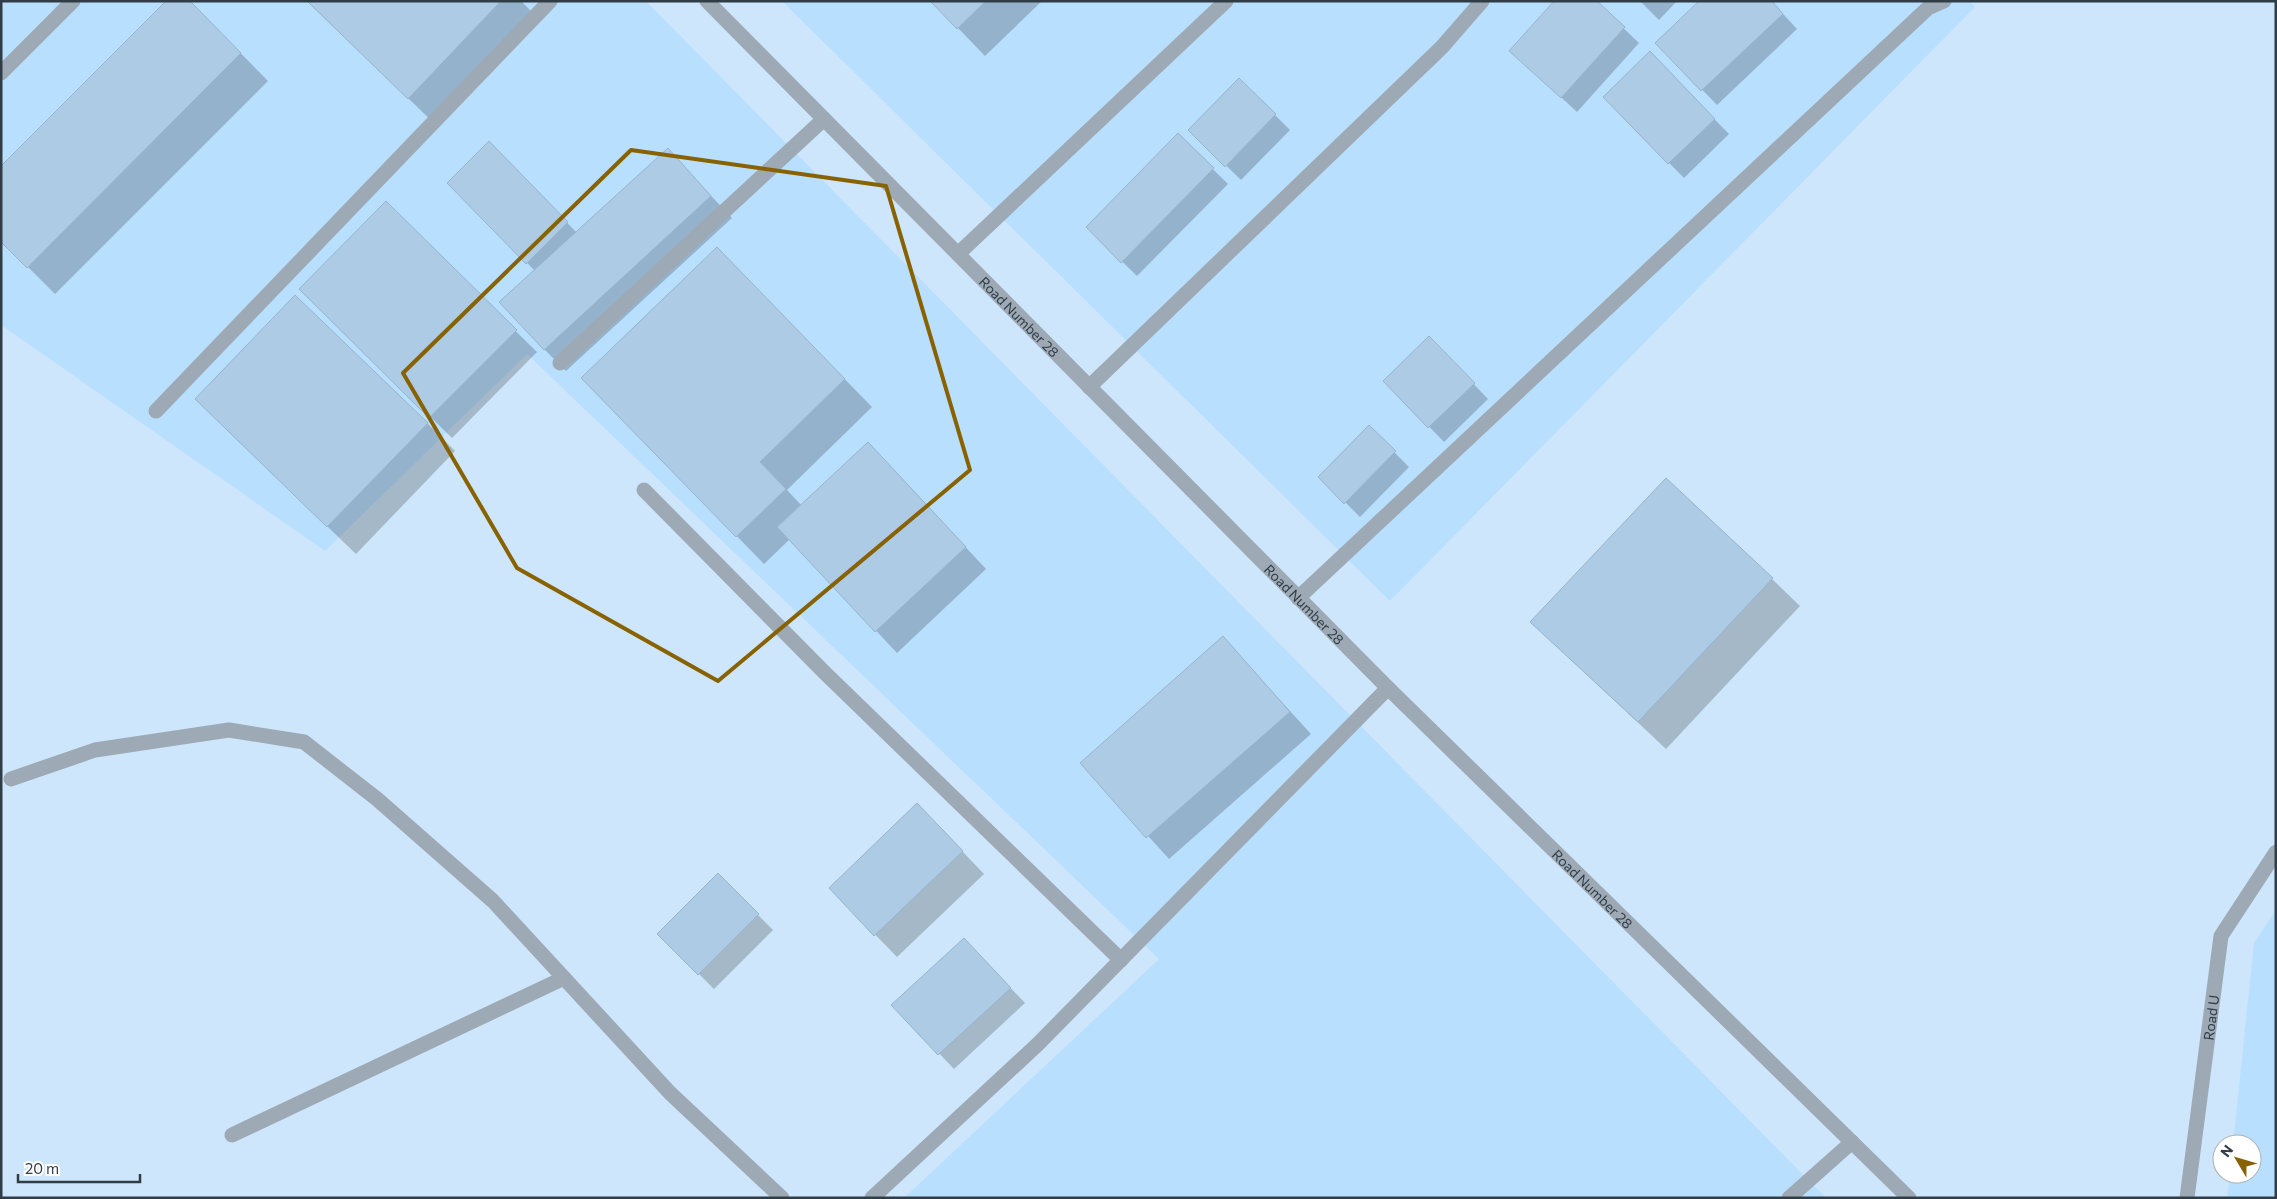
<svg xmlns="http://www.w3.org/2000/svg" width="2277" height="1199" viewBox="0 0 2277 1199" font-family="Commissioner,sans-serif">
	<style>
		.built { fill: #b9dffe }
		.shadow { fill: #0003 }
		.building { fill: #adcbe4; stroke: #96b4cd }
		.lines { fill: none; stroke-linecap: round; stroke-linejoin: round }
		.minor { stroke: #9daab5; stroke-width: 15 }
		.marked { fill: none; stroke: #886200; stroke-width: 4; stroke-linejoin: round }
		.labels { text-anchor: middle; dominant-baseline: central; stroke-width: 5; stroke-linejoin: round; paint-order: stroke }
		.street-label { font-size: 14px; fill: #303c46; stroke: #fff }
	</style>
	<rect width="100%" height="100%" fill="#cde6fb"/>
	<g class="built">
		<polygon points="1,1 646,1 1826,1198 904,1198 1159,959 527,354 325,551 1,325"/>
		<polygon points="782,1 1969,1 1975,7 1390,601"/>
		<polygon points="2276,910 2276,1198 2227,1198 2230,1174 2252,1174 2252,1144 2233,1144 2254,943"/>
	</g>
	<g class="shadow">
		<polygon points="189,1 268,81 55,294 1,240"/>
		<polygon points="307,1 521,1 538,18 436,125"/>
		<polygon points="932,1 1042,1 985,56"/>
		<polygon points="1595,1 1639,43 1577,112 1511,51"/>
		<polygon points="1640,1 1677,1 1659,20"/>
		<polygon points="1771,1 1797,29 1717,105 1657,43"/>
		<polygon points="1664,68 1729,134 1684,178 1604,97"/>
		<polygon points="1239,79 1290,130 1241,180 1190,130"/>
		<polygon points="1178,135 1228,184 1137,276 1087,227"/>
		<polygon points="489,143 577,233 668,150 732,218 566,371 544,349 535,271 449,183"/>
		<polygon points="386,203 537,352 452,438 301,289"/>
		<polygon points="744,276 872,407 787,490 802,506 889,465 986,569 897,653 790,539 764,564 583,378"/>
		<polygon points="1444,353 1488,399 1444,442 1385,381"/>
		<polygon points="427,423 455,451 356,554 224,427"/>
		<polygon points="1369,427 1409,467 1360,517 1320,477"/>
		<polygon points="1772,579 1800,606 1666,749 1560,649"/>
		<polygon points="1223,638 1311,734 1169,859 1082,763"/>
		<polygon points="939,827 984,874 897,957 830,888"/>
		<polygon points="718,875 773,930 714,989 659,934"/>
		<polygon points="978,954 1025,1003 954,1069 893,1005"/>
	</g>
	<g class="building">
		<polygon points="166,1 190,1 241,53 27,268 1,242 1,166"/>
		<polygon points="307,1 501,1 408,99"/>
		<polygon points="930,1 986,1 957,29"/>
		<polygon points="1554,1 1597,1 1625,27 1561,98 1509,51"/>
		<polygon points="1699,1 1772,1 1783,14 1701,91 1655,43"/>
		<polygon points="1650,51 1715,119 1668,164 1603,97"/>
		<polygon points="1239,78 1276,114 1225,167 1188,130"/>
		<polygon points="1178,133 1214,168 1121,263 1086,227"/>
		<polygon points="489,141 568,222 526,264 447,183"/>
		<polygon points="668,148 711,196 544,350 499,302"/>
		<polygon points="386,201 517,330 429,418 299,289"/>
		<polygon points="717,247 845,379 760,462 786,489 736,537 581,378"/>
		<polygon points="295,295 428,423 327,527 195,399"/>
		<polygon points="1429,336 1475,383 1428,428 1383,381"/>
		<polygon points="1369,425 1396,451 1344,504 1318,477"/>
		<polygon points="868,442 966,547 875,632 777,527"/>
		<polygon points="1666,478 1773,578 1638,722 1530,622"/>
		<polygon points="1223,636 1290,712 1146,838 1080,763"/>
		<polygon points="917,803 963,851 874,936 829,888"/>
		<polygon points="718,873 759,914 698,975 657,934"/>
		<polygon points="964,938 1011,988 938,1055 891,1005"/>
	</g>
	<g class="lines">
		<g class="minor">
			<path id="s1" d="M 707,1 L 1388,688 L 1909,1198"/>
			<polyline points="1,73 73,1"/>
			<polyline points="958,254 1226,1"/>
			<polyline points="560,363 824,119"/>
			<polyline points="1089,387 1442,47 1482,1"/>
			<polyline points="156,411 550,1"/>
			<polyline points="644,490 825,673 1121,960"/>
			<polyline points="1298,598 1928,8 1944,1"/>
			<polyline points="11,779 95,750 229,730 304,742 377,799 493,901 670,1093 782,1198"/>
			<polyline points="232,1135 564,978"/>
			<polyline points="872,1198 1038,1044 1388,688"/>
			<polyline points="1789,1198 1852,1142"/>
			<path id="s2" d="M 2187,1198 L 2221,936 L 2276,852"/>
		</g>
	</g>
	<path class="marked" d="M 631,150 L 886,186 L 970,470 L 718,681 L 517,568 L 403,373 Z"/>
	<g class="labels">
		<g class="street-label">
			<text stroke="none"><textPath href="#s1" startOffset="444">Road Number 28</textPath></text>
			<text stroke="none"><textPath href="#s1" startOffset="849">Road Number 28</textPath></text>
			<text stroke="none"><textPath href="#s1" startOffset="1254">Road Number 28</textPath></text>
			<text stroke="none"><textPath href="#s2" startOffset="182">Road U</textPath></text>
		</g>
	</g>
	<rect width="2277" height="1199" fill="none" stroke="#303c46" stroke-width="5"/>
	<g transform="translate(2237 1159) rotate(308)"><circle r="24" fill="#ffffff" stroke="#acb1b5"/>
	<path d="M0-4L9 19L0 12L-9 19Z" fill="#886200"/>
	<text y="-8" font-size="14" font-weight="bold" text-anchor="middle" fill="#303c46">N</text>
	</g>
	<path d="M18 1174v8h122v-8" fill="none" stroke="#303c46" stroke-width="2.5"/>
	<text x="25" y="1174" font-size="15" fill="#303c46" stroke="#ffffff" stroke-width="4" paint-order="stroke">20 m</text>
</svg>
